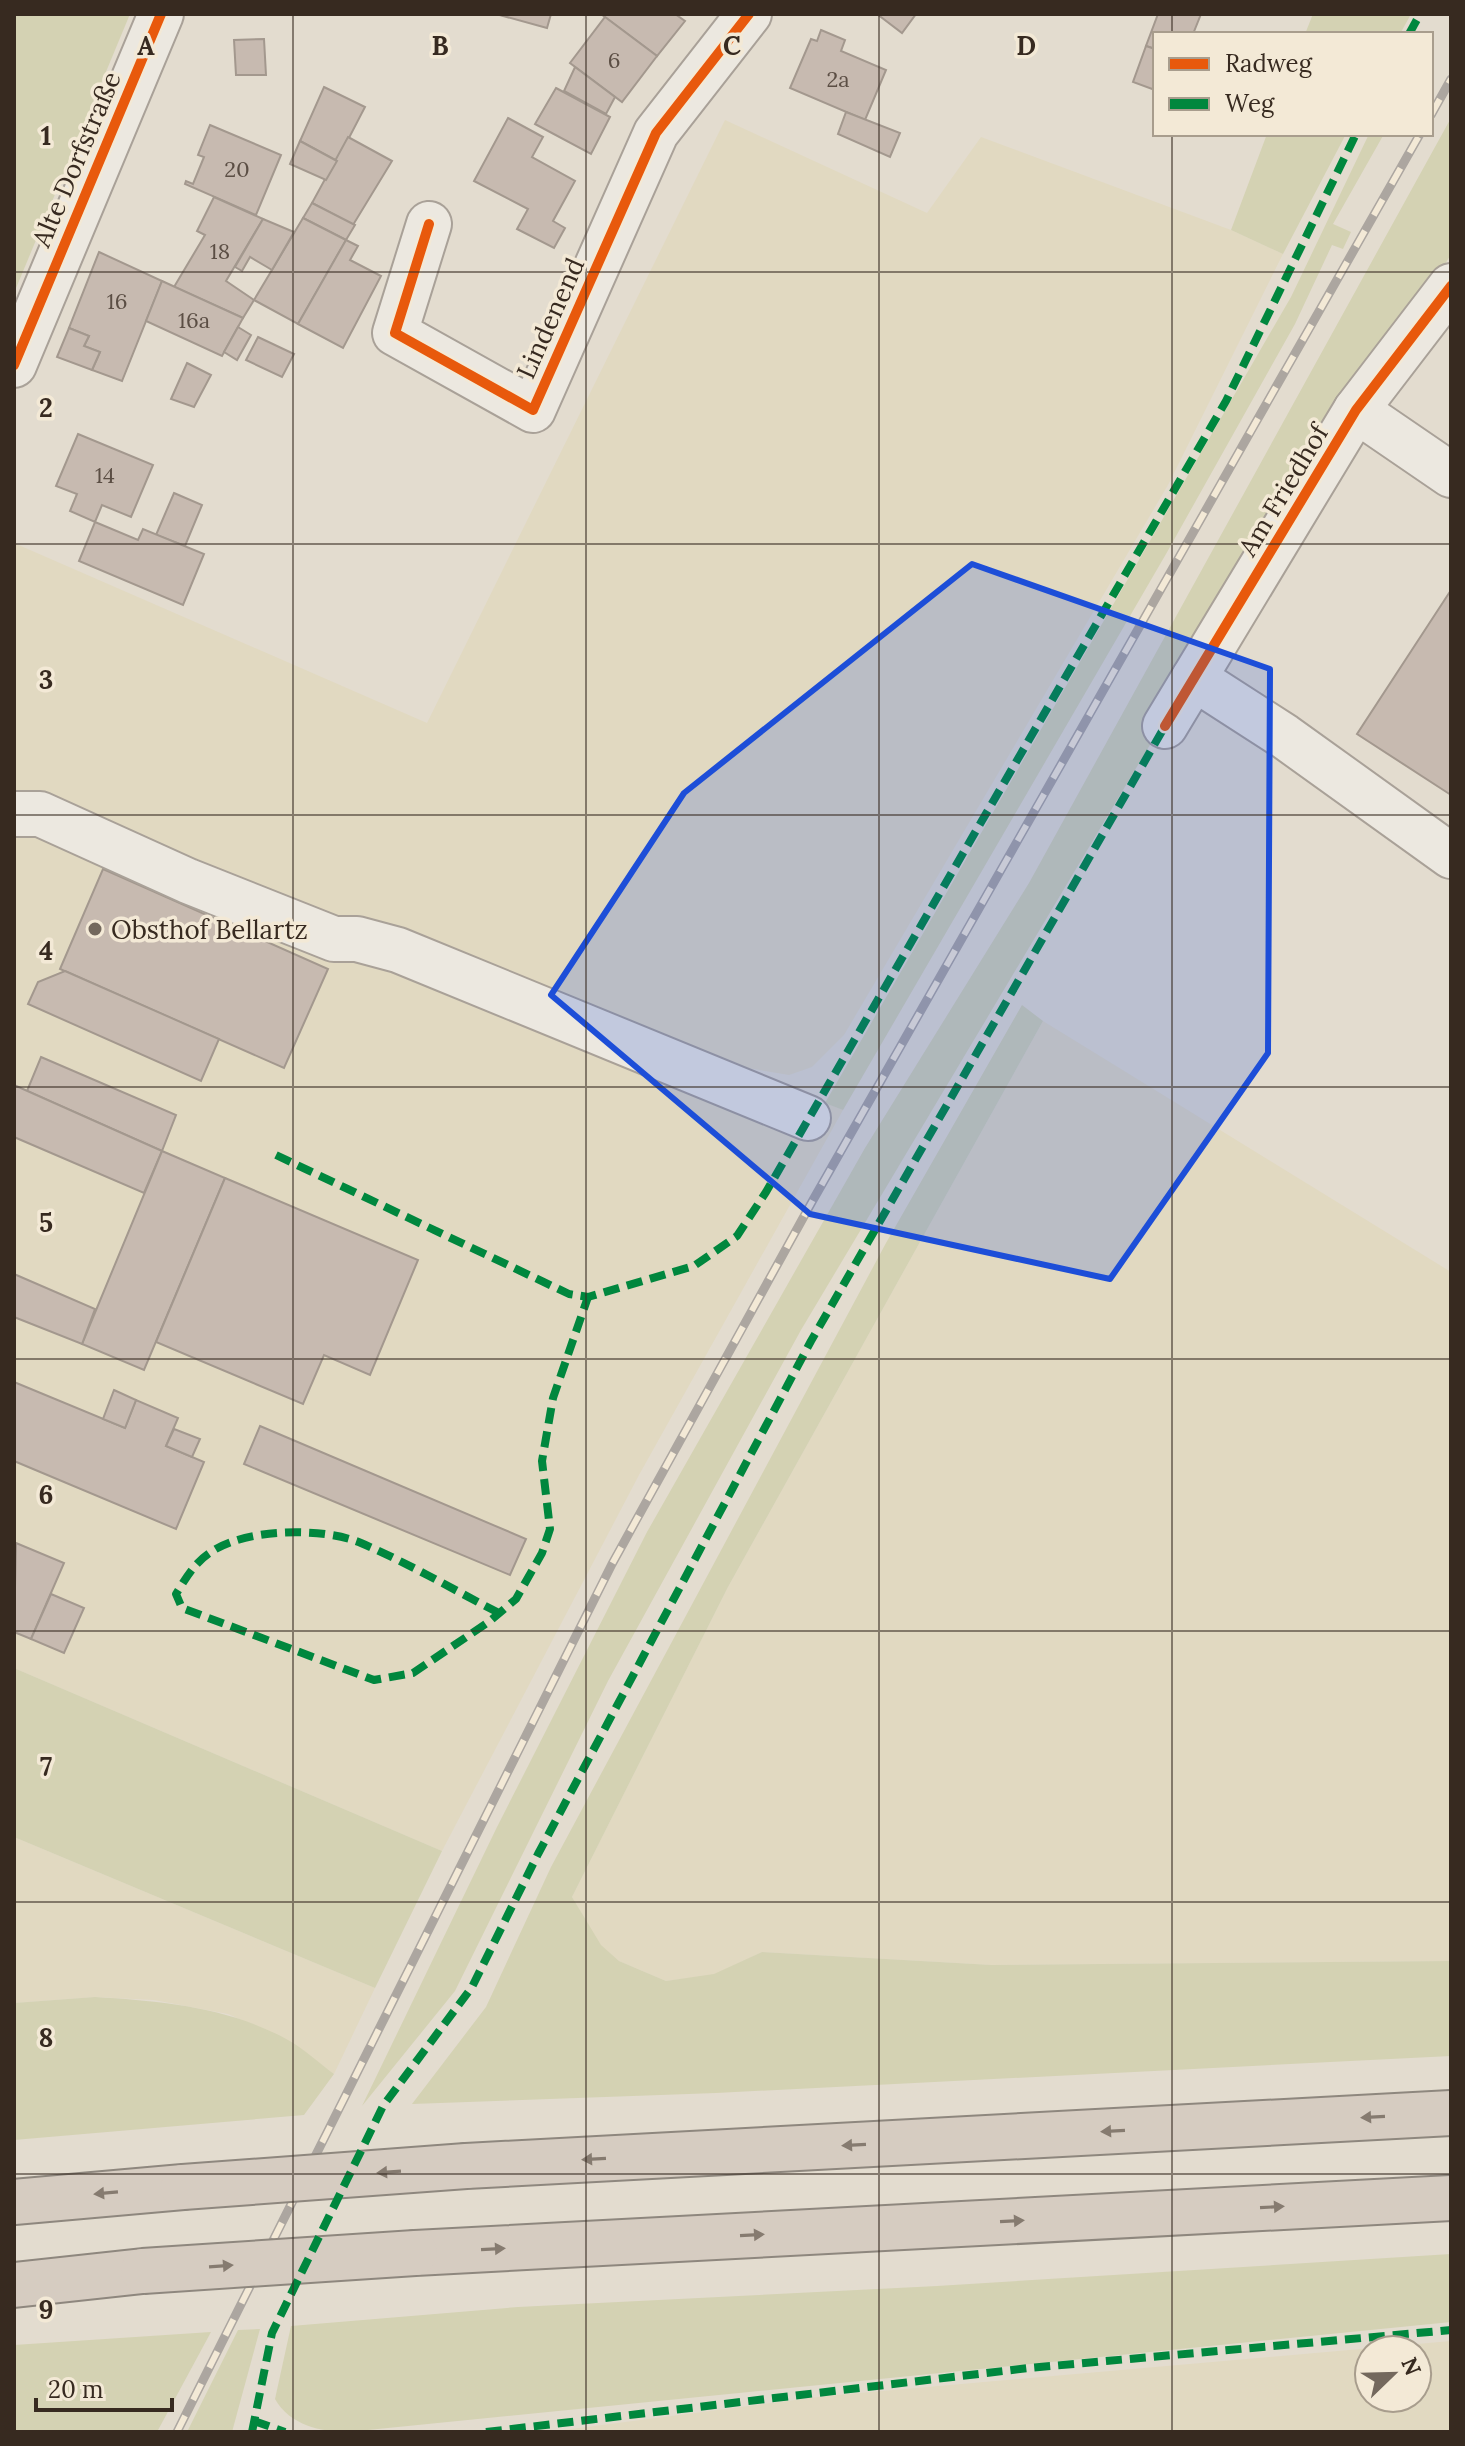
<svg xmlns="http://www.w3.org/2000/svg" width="1465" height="2446" viewBox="0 0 1465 2446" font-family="Lora,serif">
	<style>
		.farmland { fill: #e1d9c1; fill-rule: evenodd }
		.green { fill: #d4d2b3 }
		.building { fill: #c7bab0; stroke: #a3988e; stroke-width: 2 }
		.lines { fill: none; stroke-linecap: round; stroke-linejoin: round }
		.minor-casing { stroke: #a9a198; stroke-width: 48 }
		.highway-casing { stroke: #8e877e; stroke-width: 48 }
		.minor { stroke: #ece8e0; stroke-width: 44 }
		.highway { stroke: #d6ccc1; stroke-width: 44 }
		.rail-casing { stroke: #aca6a0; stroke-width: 9 }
		.rail { stroke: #f3e9d6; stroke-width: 6; stroke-dasharray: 18; stroke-linecap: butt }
		.highway-bridge-casing { stroke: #8e877e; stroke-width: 48; stroke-linecap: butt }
		.highway-bridge { stroke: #d6ccc1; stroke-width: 44 }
		.quiet { stroke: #00873e; stroke-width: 8; stroke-dasharray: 16 8; stroke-linecap: butt }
		.cycleway-casing { stroke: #f3e9d6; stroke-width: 15 }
		.cycleway { stroke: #e8590c; stroke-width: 10 }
		.oneway { fill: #867b70 }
		.marked { fill: #1d4ed8; fill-opacity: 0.2; stroke: #1d4ed8; stroke-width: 6; stroke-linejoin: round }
		.grid { fill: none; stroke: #372a20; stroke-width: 2; stroke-opacity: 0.55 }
		.poi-dot { fill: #73685d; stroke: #f3e9d6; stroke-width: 3 }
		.labels { text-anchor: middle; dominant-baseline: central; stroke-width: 7; stroke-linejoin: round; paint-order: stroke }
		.number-label { font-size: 22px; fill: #5b4e44 }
		.street-label { font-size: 26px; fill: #372a20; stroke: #f3e9d6 }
		.poi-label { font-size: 26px; fill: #372a20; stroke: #f3e9d6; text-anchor: start }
		.grid-label { font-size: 26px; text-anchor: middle; font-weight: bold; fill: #372a20; stroke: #f3e9d6; stroke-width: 7; stroke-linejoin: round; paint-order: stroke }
	</style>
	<rect width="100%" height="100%" fill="#e3dccf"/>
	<g class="farmland">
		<polygon points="725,120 927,213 981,137 1231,230 1283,254 1168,485 844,1035 812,1067 789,1075 742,1067 843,1110 639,1475 442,1851 14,1668 14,543 427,723"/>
		<polygon points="1043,1021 1451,1272 1451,1961 992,1965 762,1952 714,1975 666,1981 619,1961 600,1945 572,1897 728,1587"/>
		<polygon points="14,1837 375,1988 334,2074 289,2041 228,2014 154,2000 95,1997 14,2003"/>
		<path d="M 1451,2341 L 1451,2432 L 548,2432 L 826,2396 ZM 1417,2350 L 1417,2398 L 1369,2398 L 1369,2350 Z"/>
	</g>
	<g class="green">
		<polygon points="14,14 130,14 14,293"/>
		<polygon points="1313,14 1411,14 1400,34 1305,34"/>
		<polygon points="1451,118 1451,254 1418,311 1352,406 801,1330 608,1681 455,1991 362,2106 497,1827 647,1532 865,1148 1029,883"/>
		<polygon points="1267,134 1346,134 1283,254 1231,230"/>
		<polygon points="1369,134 1384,134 1333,224 1351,232 1343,249 1332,245 1295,324 1166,554 843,1110 825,1103 1291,297"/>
		<polygon points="1022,1005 1043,1021 728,1587 572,1897 601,1945 619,1961 666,1981 714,1974 762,1952 992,1965 1451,1961 1451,2056 716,2093 412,2104 486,2007 551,1867 886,1243"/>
		<polygon points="14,1668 442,1851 375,1988 14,1837"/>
		<path d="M 95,1997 C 161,2001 229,2007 288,2040 C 304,2049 319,2063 334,2074 L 304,2115 L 14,2140 L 14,2003 Z"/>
		<path d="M 1451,2254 L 1451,2322 L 348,2432 C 320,2432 290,2425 275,2399 L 291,2326 L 518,2307 L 937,2286 Z"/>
		<polygon points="260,2329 232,2432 187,2432 238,2330"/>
		<polygon points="211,2332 157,2432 14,2432 14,2345"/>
	</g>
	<g class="building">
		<polygon points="496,14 551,14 547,28"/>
		<polygon points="601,14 675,14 685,21 657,56"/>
		<polygon points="877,14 916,14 902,33"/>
		<polygon points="1158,14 1201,14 1193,34 1155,34 1155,49 1146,46"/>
		<polygon points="605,17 657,56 622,102 570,63"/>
		<polygon points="821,30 845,40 841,51 886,70 865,120 790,88 811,39 817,41"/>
		<polygon points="264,39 266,75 236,75 234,40"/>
		<polygon points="1146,46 1155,49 1155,90 1133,82"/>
		<polygon points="575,67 615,97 606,114 564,91"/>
		<polygon points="324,87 365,107 337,161 300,141"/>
		<polygon points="556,88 610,117 591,154 535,124"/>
		<polygon points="846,112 900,133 890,157 838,134"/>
		<polygon points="508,118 543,137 532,157 575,181 553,221 565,228 554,248 517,229 528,209 474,181"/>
		<polygon points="210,125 281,155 256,215 185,184 186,181 193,184 204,157 198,155"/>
		<polygon points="348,137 392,161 353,225 312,203"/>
		<polygon points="300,141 337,161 326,180 290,164"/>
		<polygon points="214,197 263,219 226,281 254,300 243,318 174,287 205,235 197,231"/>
		<polygon points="312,203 355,225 346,240 303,218"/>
		<polygon points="303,218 346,240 298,324 254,300"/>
		<polygon points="263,219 294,232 272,270 250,257 242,271 235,267"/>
		<polygon points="346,240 358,246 350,260 381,276 343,348 298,324"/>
		<polygon points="99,252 162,281 122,381 92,370 100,352 84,346 89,336 69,328"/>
		<polygon points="162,281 243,318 222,356 146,321"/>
		<polygon points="238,327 251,335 237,360 224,352"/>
		<polygon points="69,328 89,336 84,346 100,352 92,370 57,357"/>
		<polygon points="258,337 294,354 282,377 246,360"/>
		<polygon points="187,363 211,375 194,407 171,399"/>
		<polygon points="78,434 153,465 131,517 102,505 95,522 70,511 77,494 56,486"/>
		<polygon points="174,493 202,505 185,546 156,535"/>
		<polygon points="95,522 138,540 143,529 204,554 183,605 79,561"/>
		<polygon points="1451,590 1451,795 1357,734"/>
		<polygon points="103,869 328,969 284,1068 60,969"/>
		<polygon points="65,971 219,1039 201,1081 28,1004 38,982"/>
		<polygon points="41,1057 176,1115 162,1151 27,1091"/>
		<polygon points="14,1085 162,1151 144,1193 14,1137"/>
		<polygon points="162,1151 225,1178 144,1370 82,1344"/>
		<polygon points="225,1178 418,1260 370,1375 324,1355 303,1404 156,1342"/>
		<polygon points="14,1274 95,1309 82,1344 14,1317"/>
		<polygon points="14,1382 125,1428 136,1400 178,1418 166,1446 204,1462 176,1529 14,1461"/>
		<polygon points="114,1390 136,1400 125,1428 103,1419"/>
		<polygon points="260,1426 526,1539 510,1575 244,1464"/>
		<polygon points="174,1429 200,1439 192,1457 166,1446"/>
		<polygon points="16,1543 64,1563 31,1639 14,1632"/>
		<polygon points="51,1594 84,1608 64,1653 31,1639"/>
	</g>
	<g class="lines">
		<g class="minor-casing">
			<g id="minor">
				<polyline points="429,224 395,333 533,410 656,133 749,14"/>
				<polyline points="14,365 161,14"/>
				<polyline points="1356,410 1451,475"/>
				<polyline points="1194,678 1284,736 1451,856"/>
				<polyline points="1165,726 1356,410 1451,286"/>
				<polyline points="14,814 40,814 188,881 334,939 357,939 398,950 808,1118"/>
			</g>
		</g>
		<g class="highway-casing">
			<g id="highway">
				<polyline points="466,2166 1451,2113"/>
				<polyline points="14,2202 183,2187"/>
				<polyline points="415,2253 1451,2198"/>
				<polyline points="14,2285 143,2271"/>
			</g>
		</g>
		<use href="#minor" class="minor"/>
		<use href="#highway" class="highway"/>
		<g class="rail-casing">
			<g id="rail">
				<polyline points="1431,115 1451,79"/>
				<polyline points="177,2432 612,1564 813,1200 1420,134"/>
			</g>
		</g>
		<use href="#rail" class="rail"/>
		<g class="highway-bridge-casing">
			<g id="highway-bridge">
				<polyline points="183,2187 466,2166"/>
				<polyline points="143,2271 415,2253"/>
			</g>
		</g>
		<use href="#highway-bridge" class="highway-bridge"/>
		<g class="quiet">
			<polyline points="1409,34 1420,14"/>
			<polyline points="276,1155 569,1294 588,1297 694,1266 737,1236 766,1192 1226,401 1356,134"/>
			<path d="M 499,1613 C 454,1590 408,1563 361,1543 C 323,1527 246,1528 211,1552 C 195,1562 186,1578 176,1594 L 182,1608 L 374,1680 L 413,1673 L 490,1621 L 516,1599 L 542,1553 L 550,1529 L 542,1461 L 553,1398 L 588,1297"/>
			<polyline points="254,2421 285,2432"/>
			<polyline points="252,2432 272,2333 383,2106 472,1987 538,1854 811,1341 1165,726"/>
			<polyline points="486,2432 1029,2368 1451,2330"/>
		</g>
		<g class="cycleway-casing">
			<g id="cycleway">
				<polyline points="429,224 395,333 533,410 656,133 749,14"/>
				<polyline points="14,365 161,14"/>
				<polyline points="1165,726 1356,410 1451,286"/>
			</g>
		</g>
		<use href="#cycleway" class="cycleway"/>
	</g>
	<defs><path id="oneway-solid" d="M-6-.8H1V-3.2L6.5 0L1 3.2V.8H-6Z" transform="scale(2)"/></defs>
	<g class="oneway">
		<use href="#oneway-solid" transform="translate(1373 2117) rotate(177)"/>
		<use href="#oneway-solid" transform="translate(1113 2131) rotate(177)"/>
		<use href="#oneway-solid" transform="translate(854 2145) rotate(177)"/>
		<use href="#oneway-solid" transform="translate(594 2159) rotate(177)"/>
		<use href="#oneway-solid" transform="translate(389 2172) rotate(176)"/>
		<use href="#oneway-solid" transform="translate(106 2193) rotate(175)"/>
		<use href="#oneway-solid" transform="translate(1272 2207) rotate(-3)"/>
		<use href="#oneway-solid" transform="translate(1012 2221) rotate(-3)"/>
		<use href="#oneway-solid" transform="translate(752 2235) rotate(-3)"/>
		<use href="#oneway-solid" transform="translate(493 2249) rotate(-3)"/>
		<use href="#oneway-solid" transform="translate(221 2266) rotate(-4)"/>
	</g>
	<path class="marked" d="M 972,564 L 1270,669 L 1268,1053 L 1110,1279 L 810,1214 L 551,995 L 684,793 Z"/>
	<path class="grid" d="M 293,14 L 293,2432M 586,14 L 586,2432M 879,14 L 879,2432M 1172,14 L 1172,34M 1172,134 L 1172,2432M 14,272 L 1451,272M 14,544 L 1451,544M 14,815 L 1451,815M 14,1087 L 1451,1087M 14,1359 L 1451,1359M 14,1631 L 1451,1631M 14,1902 L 1451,1902M 14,2174 L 1451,2174"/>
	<circle class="poi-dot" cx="95" cy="929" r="8"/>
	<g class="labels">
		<g class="number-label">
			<text x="614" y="60">6</text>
			<text x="838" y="79">2a</text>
			<text x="237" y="169">20</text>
			<text x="220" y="251">18</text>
			<text x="117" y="301">16</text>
			<text x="194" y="320">16a</text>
			<text x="105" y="475">14</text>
		</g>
		<g class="street-label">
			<text transform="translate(76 159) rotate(-67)">Alte Dorfstraße</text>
			<text transform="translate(550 318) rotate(-66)">Lindenend</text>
			<text transform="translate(1283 490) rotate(-59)">Am Friedhof</text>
		</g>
		<g class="poi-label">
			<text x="111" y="929">Obsthof Bellartz</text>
		</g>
	</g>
	<g class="grid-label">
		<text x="146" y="55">A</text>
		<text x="440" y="55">B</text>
		<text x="732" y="55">C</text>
		<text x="1026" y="55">D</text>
		<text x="46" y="145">1</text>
		<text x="46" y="417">2</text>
		<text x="46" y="689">3</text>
		<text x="46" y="960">4</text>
		<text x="46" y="1232">5</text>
		<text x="46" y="1504">6</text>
		<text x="46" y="1776">7</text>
		<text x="46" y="2047">8</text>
		<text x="46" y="2319">9</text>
	</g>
	<rect width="1465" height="2446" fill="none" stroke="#372a20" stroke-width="32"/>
	<rect x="1153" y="32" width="280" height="104" fill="#f3e9d6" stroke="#a89d8d" stroke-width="2"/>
	<rect x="1169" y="58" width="40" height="12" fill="#e8590c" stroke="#a89d8d" stroke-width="2"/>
	<text x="1225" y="72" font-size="24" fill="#372a20">Radweg</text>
	<rect x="1169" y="98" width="40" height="12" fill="#00873e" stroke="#a89d8d" stroke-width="2"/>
	<text x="1225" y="112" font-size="24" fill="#372a20">Weg</text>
	<g transform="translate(1393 2374) rotate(67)"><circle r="38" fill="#f3e9d6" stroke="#a89d8d" stroke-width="2"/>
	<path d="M0-6L14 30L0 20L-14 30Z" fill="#73685d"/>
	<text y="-12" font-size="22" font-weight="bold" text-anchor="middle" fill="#372a20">N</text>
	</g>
	<path d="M36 2398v12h136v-12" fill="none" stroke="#372a20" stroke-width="4"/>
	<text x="48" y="2398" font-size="24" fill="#372a20" stroke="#f3e9d6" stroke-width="6" paint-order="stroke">20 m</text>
</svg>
